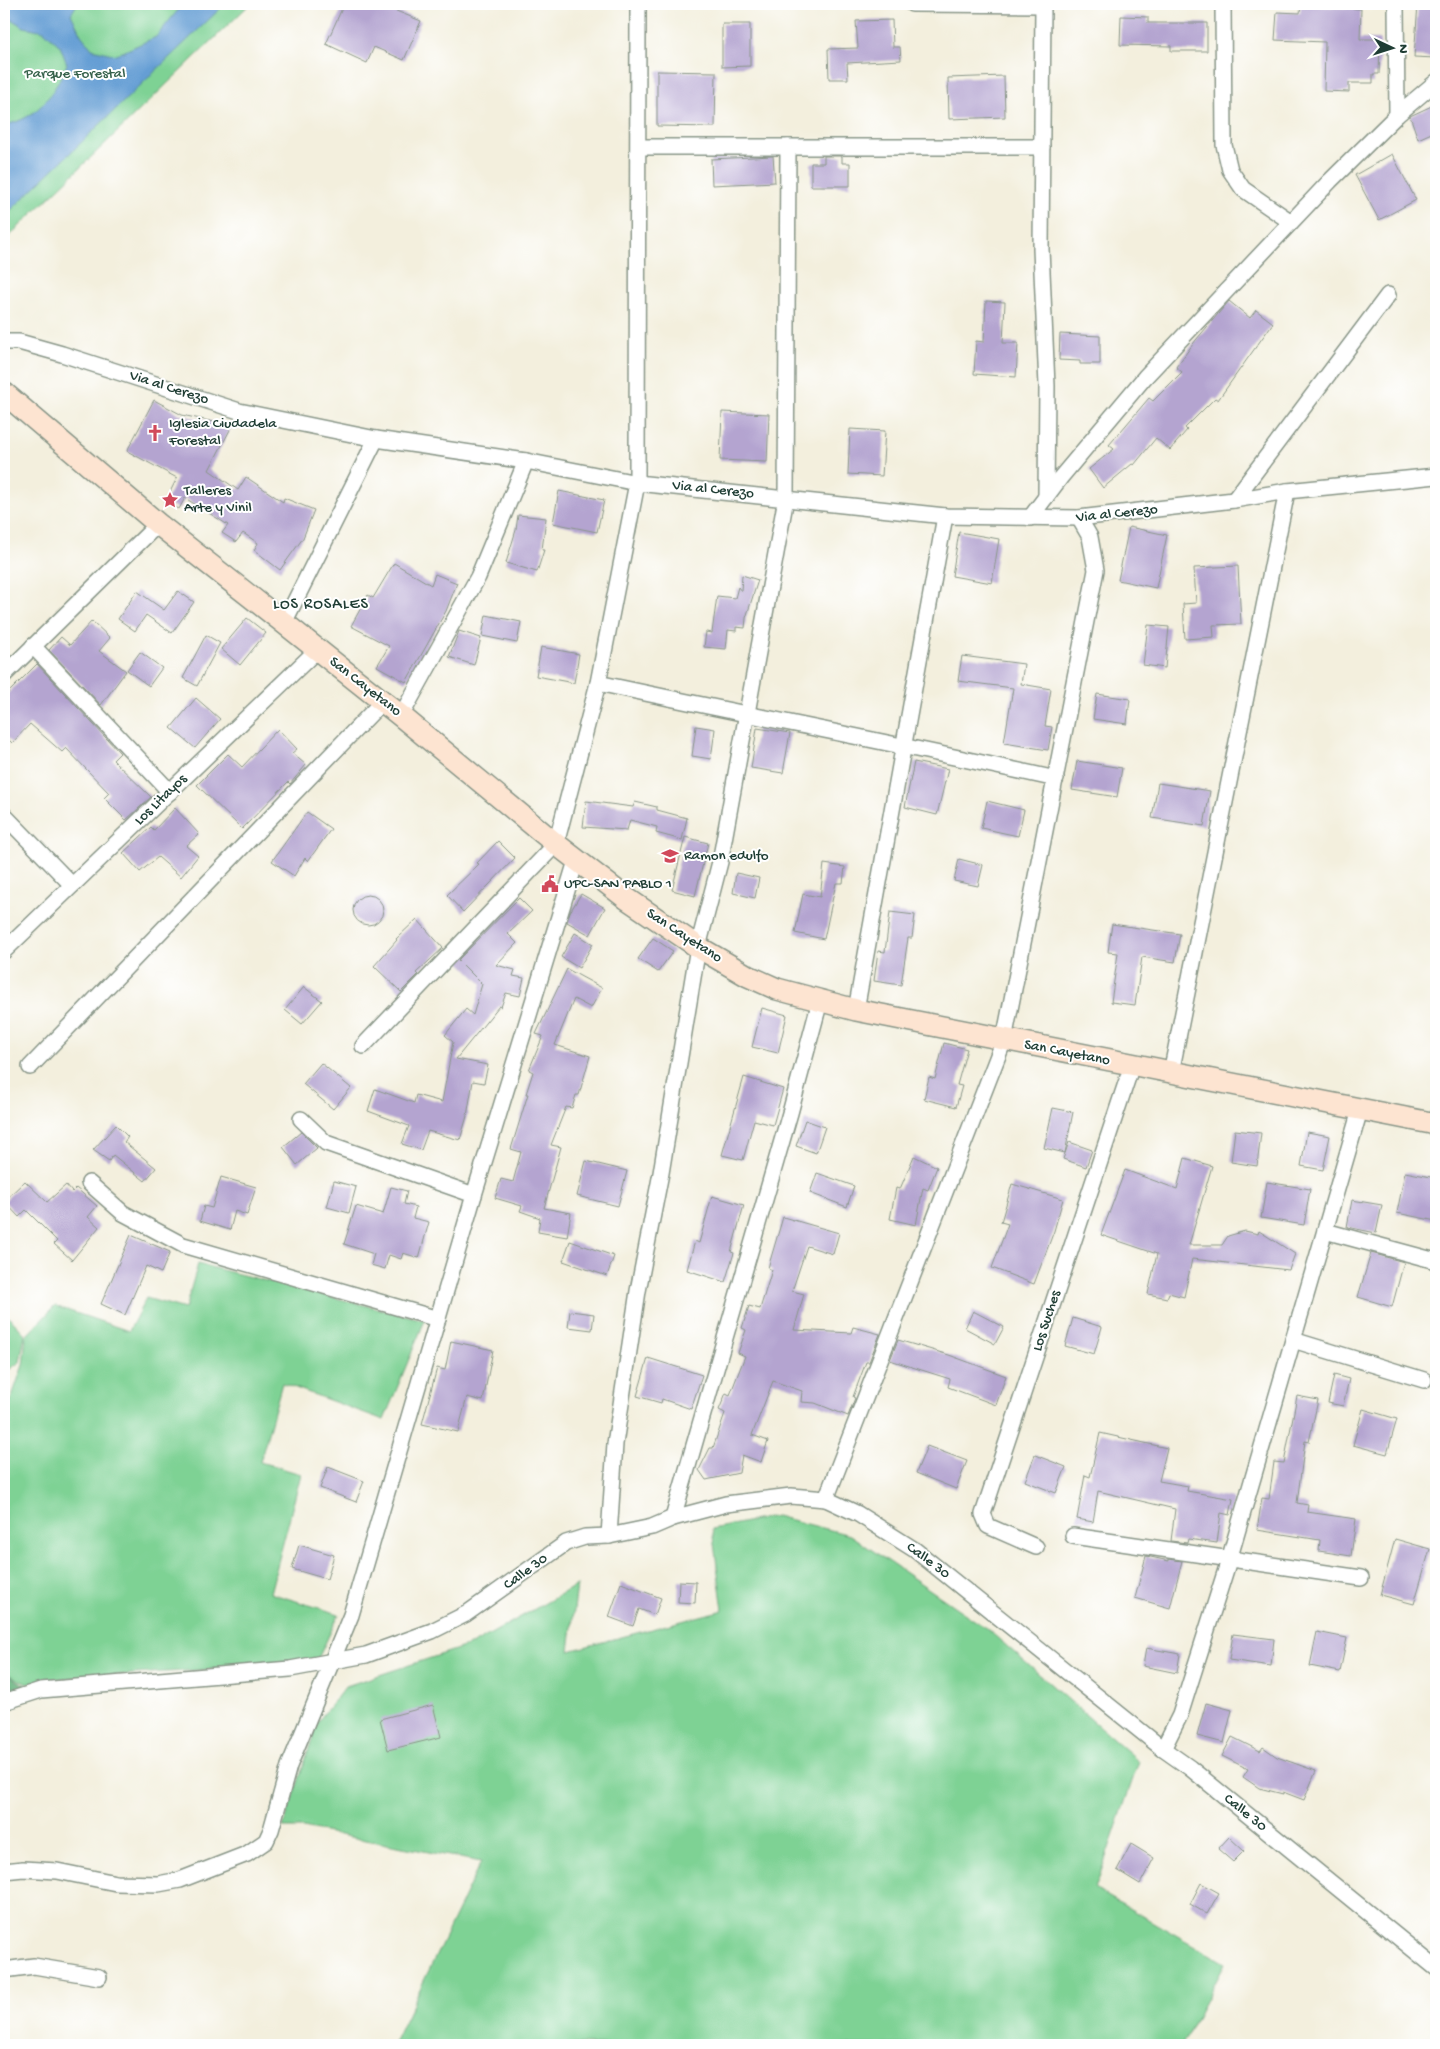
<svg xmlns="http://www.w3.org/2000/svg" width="1440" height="2049" viewBox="0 0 1440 2049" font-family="'Gochi Hand',sans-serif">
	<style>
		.green { fill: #7ed294; stroke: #4e8864 }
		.forest { fill: #66b47e; stroke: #427859 }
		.water { fill: #659ed4; stroke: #426e84 }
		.building { fill: #b4a4d0 }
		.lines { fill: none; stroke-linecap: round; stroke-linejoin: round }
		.minor-casing { stroke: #899688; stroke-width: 18 }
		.secondary-casing { stroke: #899688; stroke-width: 24 }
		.minor { stroke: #fff; stroke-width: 15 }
		.secondary { stroke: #fde4d1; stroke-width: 21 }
		.labels { text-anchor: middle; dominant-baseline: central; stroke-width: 4; stroke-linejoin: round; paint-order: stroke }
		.park-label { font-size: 15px; fill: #37624c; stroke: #fff }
		.street-label { font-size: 15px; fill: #1f3d34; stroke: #fff }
		.poi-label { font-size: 15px; fill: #1f3d34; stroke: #fff; text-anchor: start }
		.neighbourhood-label { font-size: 16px; letter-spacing: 1px; fill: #1f3d34; stroke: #fff }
	</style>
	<rect width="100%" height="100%" fill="#fff"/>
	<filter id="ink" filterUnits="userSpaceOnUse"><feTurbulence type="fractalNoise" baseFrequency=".02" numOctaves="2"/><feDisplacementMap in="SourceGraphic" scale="10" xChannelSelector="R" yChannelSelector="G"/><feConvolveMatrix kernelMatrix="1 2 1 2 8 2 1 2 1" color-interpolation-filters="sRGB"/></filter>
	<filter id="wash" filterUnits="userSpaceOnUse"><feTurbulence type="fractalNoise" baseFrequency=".0096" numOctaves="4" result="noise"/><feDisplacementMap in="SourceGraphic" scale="20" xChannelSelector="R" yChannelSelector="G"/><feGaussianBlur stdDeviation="1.12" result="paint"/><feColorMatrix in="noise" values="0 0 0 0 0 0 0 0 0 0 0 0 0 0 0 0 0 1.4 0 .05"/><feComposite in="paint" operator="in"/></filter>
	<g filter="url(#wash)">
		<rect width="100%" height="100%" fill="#f3efdd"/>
		<g class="green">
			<polygon points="4,4 250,4 4,241"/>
			<polygon points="198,1264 425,1320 384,1420 282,1383 260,1462 301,1474 270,1593 339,1614 316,1663 51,1679 27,1684 4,1672 4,1419 23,1365 26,1336 55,1306 129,1331 146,1298 185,1309"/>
			<polygon points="4,1312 25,1334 20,1362 4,1373"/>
			<polygon points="776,1516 850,1535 986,1628 1139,1761 1095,1889 1225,1963 1182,2045 393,2045 481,1862 303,1828 283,1828 318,1721 346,1686 473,1644 577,1585 569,1651 723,1610 712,1529"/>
		</g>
		<polygon class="forest" points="4,1672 26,1686 27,1696 4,1704"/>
		<path class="water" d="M 4,4 L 77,4 L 71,14 L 81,35 L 92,49 L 116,55 L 156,37 L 179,9 L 179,4 L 225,4 L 13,208 L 4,214 L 4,125 C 38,119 54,94 67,64 L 60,46 L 44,31 L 24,27 L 4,15 Z"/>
		<g id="blocks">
			<g class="building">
				<polygon points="344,4 349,4 360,9 362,4 379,4 421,21 404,60 374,47 367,63 326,44"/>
				<polygon points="1418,4 1436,4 1436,58 1414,57"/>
				<polygon points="1301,5 1361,9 1360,39 1380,39 1379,74 1373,74 1373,83 1349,83 1349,92 1324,91 1325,42 1275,40 1277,12 1300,13"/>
				<polygon points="1121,16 1148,17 1148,23 1207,23 1207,51 1171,51 1171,46 1120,45"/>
				<polygon points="892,20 893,47 900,47 901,60 847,63 848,79 829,79 828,49 858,48 856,21"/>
				<polygon points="722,24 750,24 750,66 722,67"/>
				<polygon points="657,71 716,72 715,127 657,126"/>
				<polygon points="1004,76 1005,117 949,119 948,78"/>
				<polygon points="1436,104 1436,131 1418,139 1410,116"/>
				<polygon points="1392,154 1416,200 1379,220 1355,175"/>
				<polygon points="773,156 775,182 712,185 711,159"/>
				<polygon points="824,156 842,156 842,163 850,163 850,186 811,186 811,163 824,163"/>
				<polygon points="986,301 1005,302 1003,343 1018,343 1016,377 974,374 976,341 984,342"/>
				<polygon points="1229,301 1250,318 1256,310 1273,323 1218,400 1215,398 1185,428 1187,430 1170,450 1156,438 1134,465 1132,464 1103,488 1089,469 1114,449 1109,445 1149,398 1153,401 1182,372 1176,367 1196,340"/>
				<polygon points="1060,334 1100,336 1100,364 1080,364 1080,361 1059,360"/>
				<polygon points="154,400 182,415 232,426 209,470 238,490 246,477 283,502 284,498 314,510 303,538 280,570 254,550 258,543 243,533 236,542 222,533 228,525 185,498 179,509 165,502 177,478 127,451"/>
				<polygon points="722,412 769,414 767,462 720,460"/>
				<polygon points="850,429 885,431 882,476 848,474"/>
				<polygon points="559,491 604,500 597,532 553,523"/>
				<polygon points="518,515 546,518 542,550 544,550 537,572 506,563 516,530"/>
				<polygon points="1129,527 1167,535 1156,588 1118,580"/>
				<polygon points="959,532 999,539 992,583 952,576"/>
				<polygon points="394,563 431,585 435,574 457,583 446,611 406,682 377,666 389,646 351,626 368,595 373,598"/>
				<polygon points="1238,566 1241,624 1213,625 1214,637 1185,639 1183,604 1196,603 1194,568"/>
				<polygon points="742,575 758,580 746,618 745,628 736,627 736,631 728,630 726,649 704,647 706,632 712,633 717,596 735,598 738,587 741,591"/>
				<polygon points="137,591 164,610 178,591 194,602 172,633 146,615 135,631 118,619"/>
				<polygon points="486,615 521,622 517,643 482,636"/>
				<polygon points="247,618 266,633 240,665 221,649"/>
				<polygon points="92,621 110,638 99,651 126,671 101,705 49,650 61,637 70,645"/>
				<polygon points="1148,625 1169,627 1165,668 1143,665"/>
				<polygon points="459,631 481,638 474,665 449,657"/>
				<polygon points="206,635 220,643 197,686 183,678"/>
				<polygon points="541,647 579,654 574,683 536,676"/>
				<polygon points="140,652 162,668 149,686 127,670"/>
				<polygon points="962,656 1024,664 1021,684 1051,689 1045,726 1052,727 1048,750 1004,743 1013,688 958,681"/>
				<polygon points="37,664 120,753 113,760 151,797 126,820 104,798 109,793 66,748 62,752 30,724 12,743 4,735 4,697"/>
				<polygon points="1097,694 1130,699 1127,724 1093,719"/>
				<polygon points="196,698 220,719 195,748 171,728"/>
				<polygon points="696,726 715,729 711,759 692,756"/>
				<polygon points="757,728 790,733 783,773 751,768"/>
				<polygon points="278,729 297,749 292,753 306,765 290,784 288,782 242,829 197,785 228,754 242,767"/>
				<polygon points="1077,761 1122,768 1117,797 1072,790"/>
				<polygon points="914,762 948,769 937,815 905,807"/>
				<polygon points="1158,783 1210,791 1204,826 1152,818"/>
				<polygon points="586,801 633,807 635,802 657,807 657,810 687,818 682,840 656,833 657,827 630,820 627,830 583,827"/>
				<polygon points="987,801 1024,810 1018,836 981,828"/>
				<polygon points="175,808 199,834 186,846 198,856 181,877 158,857 140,872 123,853 151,827 154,830"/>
				<polygon points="307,812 331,829 308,861 305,858 294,876 272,861"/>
				<polygon points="685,837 708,843 695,896 672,890"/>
				<polygon points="498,841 515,858 463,912 447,895 479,864 477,863"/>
				<polygon points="959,859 983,865 978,886 954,881"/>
				<polygon points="824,864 845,867 843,883 836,883 824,939 795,933 803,894 820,897"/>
				<polygon points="736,873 759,878 755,898 733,893"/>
				<polygon points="581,894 605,908 590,935 567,922 570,912"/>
				<circle cx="368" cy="910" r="15"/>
				<polygon points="519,898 532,911 508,934 517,943 496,965 515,970 513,976 524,978 520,996 506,993 501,1007 499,1006 456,1059 488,1065 484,1083 473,1081 467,1116 460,1140 428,1131 421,1150 402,1144 409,1126 368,1111 375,1089 414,1103 416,1095 442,1102 453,1042 445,1035 466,1009 473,1015 482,984 458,960"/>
				<polygon points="890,912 915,915 912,938 908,938 901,985 874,981 878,951 885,952"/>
				<polygon points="417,919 443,948 416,973 418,975 401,992 374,966 397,940 396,939"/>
				<polygon points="1112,924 1180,934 1175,962 1142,957 1135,1005 1111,1002 1118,953 1108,952"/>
				<polygon points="575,933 593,944 579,968 561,957"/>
				<polygon points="653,938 673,951 658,972 638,959"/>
				<polygon points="567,969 602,988 591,1008 574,999 555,1045 590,1056 579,1095 576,1095 572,1108 566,1107 551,1145 561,1147 544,1208 571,1213 567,1237 538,1232 540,1218 520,1211 522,1206 495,1198 501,1179 513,1182 521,1152 511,1149 528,1094 526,1094 533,1072 529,1070 543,1036 536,1034"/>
				<polygon points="304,987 322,1001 302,1024 285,1010"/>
				<polygon points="762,1008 787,1015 778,1053 752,1047"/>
				<polygon points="944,1043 967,1049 957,1085 962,1086 956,1107 924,1099 929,1077 935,1079"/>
				<polygon points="321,1063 351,1088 333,1109 303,1084"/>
				<polygon points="744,1077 783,1089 773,1125 754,1120 743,1160 722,1155"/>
				<polygon points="1053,1108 1073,1112 1065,1153 1044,1148"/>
				<polygon points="805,1120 825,1127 816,1153 796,1146"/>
				<polygon points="116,1125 128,1137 124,1142 156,1168 145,1181 113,1155 109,1161 93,1150"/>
				<polygon points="1235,1130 1261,1133 1257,1166 1231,1162"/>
				<polygon points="301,1132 317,1148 297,1165 283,1147"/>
				<polygon points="1307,1132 1330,1136 1323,1170 1301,1166"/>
				<polygon points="1069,1142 1092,1150 1086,1167 1063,1159"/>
				<polygon points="914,1156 937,1167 928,1190 923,1188 916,1225 890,1219 896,1188 900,1189"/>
				<polygon points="1185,1158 1212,1166 1189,1245 1222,1245 1228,1236 1245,1231 1258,1234 1259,1231 1295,1254 1289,1270 1192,1259 1184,1297 1169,1293 1167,1298 1148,1294 1157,1254 1101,1235 1125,1170 1177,1189"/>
				<polygon points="586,1161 627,1171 618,1206 577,1196"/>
				<polygon points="1405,1172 1436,1178 1436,1221 1397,1213"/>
				<polygon points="817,1173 854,1186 847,1207 810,1193"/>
				<polygon points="221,1177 256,1187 247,1215 235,1211 230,1230 200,1221 204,1206 212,1208"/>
				<polygon points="25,1181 47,1202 66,1185 72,1192 76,1188 97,1206 88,1217 99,1227 72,1260 54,1244 57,1241 26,1210 19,1217 4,1201"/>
				<polygon points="334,1181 356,1187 349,1213 327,1207"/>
				<polygon points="1267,1182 1310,1189 1304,1225 1261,1218"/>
				<polygon points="1012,1184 1063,1199 1054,1231 1034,1284 992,1268 1008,1224 1001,1222"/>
				<polygon points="391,1187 407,1191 404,1204 416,1207 413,1218 429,1222 419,1258 403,1253 401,1259 389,1255 385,1269 371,1265 374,1254 344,1244 356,1206 383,1214"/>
				<polygon points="712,1196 744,1205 731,1252 734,1253 725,1282 687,1270 695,1241 699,1243"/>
				<polygon points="1352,1200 1382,1205 1376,1233 1347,1227"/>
				<polygon points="783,1217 839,1233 833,1254 807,1246 792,1291 804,1294 794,1330 851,1333 853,1327 880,1334 869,1362 866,1362 853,1397 855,1398 848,1416 815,1403 801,1402 802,1391 773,1381 752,1435 768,1441 761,1462 742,1455 739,1473 706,1480 699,1470 710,1448 713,1448 725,1413 719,1410 726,1393 730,1395 745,1356 738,1353 746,1330 742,1328 749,1306 760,1309 772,1270 768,1268"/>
				<polygon points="131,1235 170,1252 161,1273 146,1266 125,1315 101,1304"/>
				<polygon points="570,1241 614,1256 607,1276 563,1261"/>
				<polygon points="1371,1253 1404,1262 1392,1307 1358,1297"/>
				<polygon points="570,1311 594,1314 592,1330 568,1327"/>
				<polygon points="973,1311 1004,1327 995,1344 965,1328"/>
				<polygon points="1073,1318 1102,1327 1094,1354 1065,1346"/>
				<polygon points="898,1340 949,1355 1006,1376 996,1405 948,1387 950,1379 890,1360"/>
				<polygon points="451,1341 493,1350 483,1401 467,1397 458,1432 422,1424 437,1368 445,1370"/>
				<polygon points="648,1358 702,1375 691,1409 662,1399 661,1403 637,1396"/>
				<polygon points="1334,1375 1349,1379 1343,1406 1328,1403"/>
				<polygon points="1297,1396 1318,1400 1309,1442 1305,1441 1297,1503 1308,1505 1307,1512 1356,1519 1351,1556 1319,1551 1320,1540 1257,1530 1262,1498 1269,1499 1274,1462 1284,1463"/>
				<polygon points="1363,1409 1397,1419 1387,1454 1353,1445"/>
				<polygon points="1100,1433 1167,1448 1159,1481 1188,1486 1187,1491 1233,1499 1230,1515 1221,1513 1217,1543 1188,1539 1187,1543 1171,1541 1175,1509 1098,1491 1093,1522 1077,1519 1085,1475 1090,1477"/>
				<polygon points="927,1446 967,1461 956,1489 916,1473"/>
				<polygon points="1035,1455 1066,1467 1056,1493 1025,1481"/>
				<polygon points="328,1467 364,1481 356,1502 320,1488"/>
				<polygon points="1395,1539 1430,1549 1414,1604 1380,1595"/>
				<polygon points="299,1545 334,1555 327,1579 292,1569"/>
				<polygon points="1146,1556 1169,1561 1169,1559 1182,1561 1170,1608 1135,1598"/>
				<polygon points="679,1581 696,1582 695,1603 678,1602"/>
				<polygon points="621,1583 661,1598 655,1615 639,1609 633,1626 609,1617"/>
				<polygon points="1317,1632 1347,1638 1340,1672 1310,1666"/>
				<polygon points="1233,1634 1274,1639 1271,1666 1229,1660"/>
				<polygon points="1146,1648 1180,1654 1177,1673 1143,1666"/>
				<polygon points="1206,1703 1232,1710 1224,1743 1197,1736"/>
				<polygon points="433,1705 441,1737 388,1750 380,1719"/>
				<polygon points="1232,1737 1260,1751 1263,1747 1277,1757 1316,1771 1304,1800 1283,1792 1283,1794 1259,1788 1243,1777 1248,1769 1222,1756"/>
				<polygon points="1229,1837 1244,1851 1233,1862 1218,1849"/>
				<polygon points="1131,1844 1154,1858 1140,1884 1117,1870"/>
				<polygon points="1201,1883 1219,1893 1207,1914 1190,1904"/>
			</g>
		</g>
	</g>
	<g filter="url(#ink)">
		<use href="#blocks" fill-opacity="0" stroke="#899688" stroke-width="1"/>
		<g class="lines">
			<g class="minor-casing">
				<g id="minor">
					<polyline points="912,4 1043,5"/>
					<polyline points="1043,4 1041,249 1047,386 1046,497"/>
					<polyline points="1223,4 1224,145 1230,170 1243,189 1291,222"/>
					<polyline points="1396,4 1397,115"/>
					<polyline points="639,147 1042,147"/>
					<polyline points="4,342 19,342 62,354 239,411 376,439 526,461 637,483 945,516 1079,518 1234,500 1287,491 1436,476"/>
					<polyline points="1234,500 1388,295"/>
					<polyline points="1030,518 1061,477 1145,377 1330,181 1397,115 1436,82"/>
					<polyline points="284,623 376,439"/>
					<polyline points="33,646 170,792"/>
					<polyline points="4,675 158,524"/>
					<path d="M 598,683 C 751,716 904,745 1056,779"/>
					<polyline points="401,716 478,577 526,461"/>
					<polyline points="4,815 72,885"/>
					<polyline points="4,951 317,650"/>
					<polyline points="856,1010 945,516"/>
					<polyline points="363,1046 556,844 598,683 637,483 638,4"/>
					<polyline points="30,1067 382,702"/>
					<polyline points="1171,1073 1287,491"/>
					<polyline points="301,1119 326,1143 474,1195"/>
					<polyline points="89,1183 123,1213 183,1245 438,1319"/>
					<polyline points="1325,1231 1436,1261"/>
					<polyline points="1293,1340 1424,1380"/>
					<polyline points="826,1499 1004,1040 1096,570 1090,537 1079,518"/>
					<polyline points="673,1518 790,1113 820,1001"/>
					<polyline points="609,1536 615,1444 638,1291 661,1173 698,947 720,862 786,498 788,147"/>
					<polyline points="1073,1536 1361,1578"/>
					<polyline points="1036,1547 988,1526 983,1514 1132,1065"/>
					<polyline points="4,1702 41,1690 290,1669 366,1655 432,1631 466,1614 566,1543 585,1537 609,1536 652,1527 673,1518 726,1504 791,1496 826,1499 858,1514 915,1550 1163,1749 1190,1768 1436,1968"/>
					<polyline points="1163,1749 1180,1715 1229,1560 1360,1110"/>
					<polyline points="4,1871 23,1869 57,1871 116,1883 158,1884 180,1880 247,1854 266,1841 271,1830 289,1766 351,1615 474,1195 576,861"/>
					<polyline points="4,1970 34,1966 99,1977"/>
				</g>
			</g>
			<g class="secondary-casing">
				<polyline id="secondary" points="4,393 158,524 284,623 401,716 556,844 626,898 698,947 748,976 777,989 856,1010 1436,1124"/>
			</g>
			<use href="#minor" class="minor"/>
			<use href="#secondary" class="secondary"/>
		</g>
	</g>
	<defs>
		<g id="church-bare" transform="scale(1.35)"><path d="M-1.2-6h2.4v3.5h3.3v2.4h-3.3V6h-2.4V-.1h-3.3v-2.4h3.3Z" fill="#d1495b" stroke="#fff" stroke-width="2.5" paint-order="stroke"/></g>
		<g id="sight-bare" transform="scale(1.35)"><path d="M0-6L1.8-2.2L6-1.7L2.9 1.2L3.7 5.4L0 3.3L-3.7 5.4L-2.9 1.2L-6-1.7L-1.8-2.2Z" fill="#d1495b" stroke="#fff" stroke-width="2.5" paint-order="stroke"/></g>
		<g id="school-bare" transform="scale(1.35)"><path d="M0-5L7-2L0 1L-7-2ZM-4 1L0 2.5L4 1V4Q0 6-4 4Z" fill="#d1495b" stroke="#fff" stroke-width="2.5" paint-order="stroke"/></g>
		<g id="civic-bare" transform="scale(1.35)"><path d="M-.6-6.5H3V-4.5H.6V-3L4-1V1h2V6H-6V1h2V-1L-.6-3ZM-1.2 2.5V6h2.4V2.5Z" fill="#d1495b" stroke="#fff" stroke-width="2.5" paint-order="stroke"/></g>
	</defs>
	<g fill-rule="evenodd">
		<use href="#church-bare" x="155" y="433"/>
		<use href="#sight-bare" x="170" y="500"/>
		<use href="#school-bare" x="670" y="856"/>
		<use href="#civic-bare" x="550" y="884"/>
	</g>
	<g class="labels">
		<g class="park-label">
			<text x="75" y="74">Parque Forestal</text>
		</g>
		<g class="street-label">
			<text transform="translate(169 388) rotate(18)">Via al Cerezo</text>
			<text transform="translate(713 490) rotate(6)">Via al Cerezo</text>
			<text transform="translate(1117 514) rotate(-6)">Via al Cerezo</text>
			<text transform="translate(365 687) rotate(38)">San Cayetano</text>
			<text transform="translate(161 800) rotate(-44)">Los Litayos</text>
			<text transform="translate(684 936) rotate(33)">San Cayetano</text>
			<text transform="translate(1067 1053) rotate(11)">San Cayetano</text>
			<text transform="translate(1047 1321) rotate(-72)">Los Suches</text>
			<text transform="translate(928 1561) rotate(37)">Calle 30</text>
			<text transform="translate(526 1572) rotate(-36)">Calle 30</text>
			<text transform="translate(1245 1813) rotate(39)">Calle 30</text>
		</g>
		<g class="poi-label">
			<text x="169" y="424">Iglesia Ciudadela<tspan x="169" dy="17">Forestal</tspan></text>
			<text x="184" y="491">Talleres<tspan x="184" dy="17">Arte y Vinil</tspan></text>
			<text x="684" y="856">Ramon edulfo</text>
			<text x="564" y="884">UPC-SAN PABLO 1</text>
		</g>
		<g class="neighbourhood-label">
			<text x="321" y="605">LOS ROSALES</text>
		</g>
	</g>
	<rect width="1440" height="2049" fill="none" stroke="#fff" stroke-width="20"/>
	<g transform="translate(1392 48) rotate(94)" stroke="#ffffff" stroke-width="4" paint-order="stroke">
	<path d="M0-4L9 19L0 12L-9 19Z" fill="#1f3d34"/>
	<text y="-8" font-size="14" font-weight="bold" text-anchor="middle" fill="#1f3d34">N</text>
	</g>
</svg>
